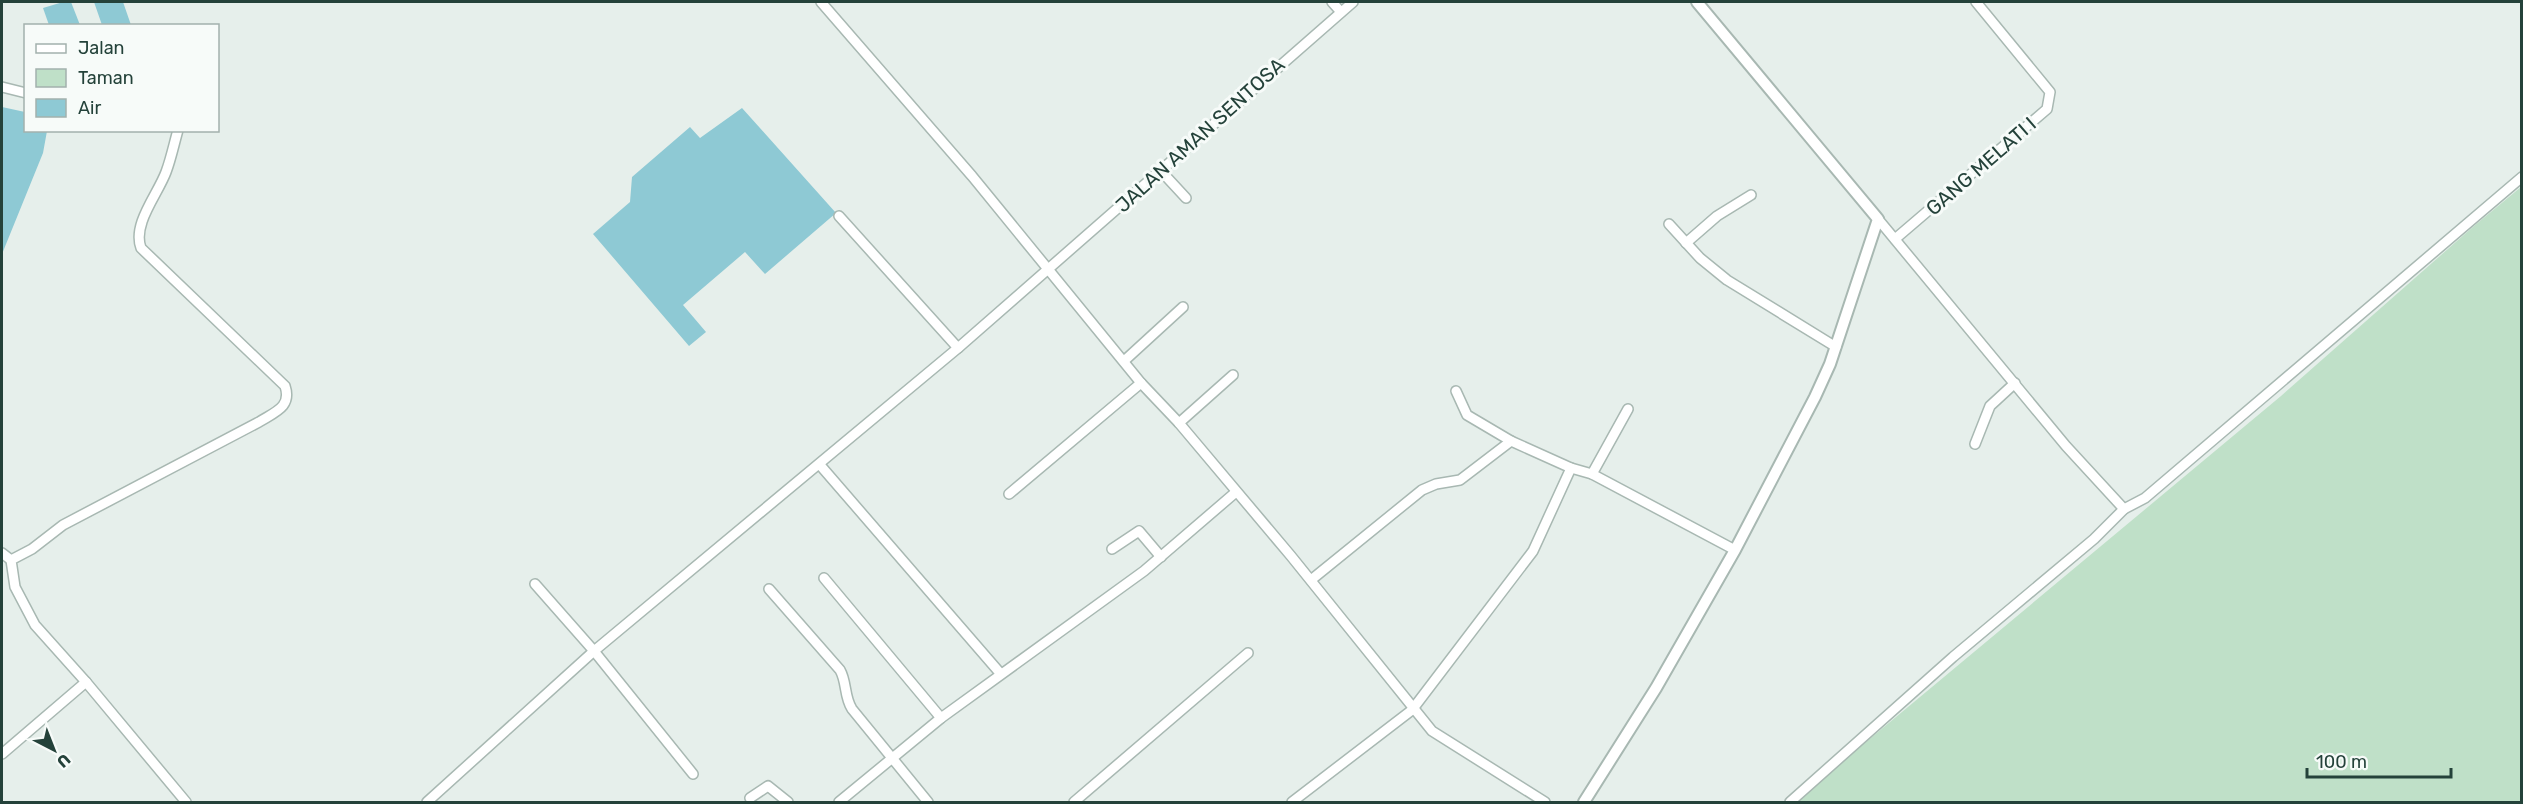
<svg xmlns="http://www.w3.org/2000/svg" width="2523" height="804" viewBox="0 0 2523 804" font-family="Rubik,sans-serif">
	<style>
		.green { fill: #bfe0c8 }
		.water { fill: #8ec9d4 }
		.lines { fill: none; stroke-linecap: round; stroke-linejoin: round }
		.minor-casing { stroke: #a8b8b2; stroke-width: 12 }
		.tertiary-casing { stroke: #a8b8b2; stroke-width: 14 }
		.minor { stroke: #fff; stroke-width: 9 }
		.tertiary { stroke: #fff; stroke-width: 10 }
		.labels { text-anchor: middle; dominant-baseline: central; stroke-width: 6; stroke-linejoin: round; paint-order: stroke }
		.street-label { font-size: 20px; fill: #24423a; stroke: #f7fbf9 }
	</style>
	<rect width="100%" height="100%" fill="#e6efeb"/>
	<polygon class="green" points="2521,187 2521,802 1794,802 2281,396 2474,226"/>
	<g class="water">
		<polygon points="63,2 71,2 80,25 49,25 43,8"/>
		<polygon points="94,2 123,2 131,25 102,25"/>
		<polygon points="2,107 25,112 26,130 47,131 43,153 2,254"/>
		<polygon points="742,108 836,213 765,274 745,252 683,305 706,332 689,346 593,234 630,202 632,177 690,127 700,138"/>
	</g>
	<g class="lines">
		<g class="minor-casing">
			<g id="minor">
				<polyline points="821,2 972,176 1141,383 1179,423 1291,556 1432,731 1545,802"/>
				<polyline points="1332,2 1341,12"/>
				<polyline points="2,87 26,93"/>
				<path d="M 178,130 C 174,144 171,159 166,172 C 158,194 132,224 141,248 L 285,386 C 292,407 275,412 259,422 L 63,525 L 32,549 L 11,560 L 15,587 L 35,625 L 86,682 L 186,802"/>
				<polyline points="1161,171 1186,198"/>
				<polyline points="839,216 958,348"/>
				<polyline points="1878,219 2066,446 2124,509 2145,498 2522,177"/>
				<polyline points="1669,224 1700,258 1727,280 1836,347"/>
				<polyline points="1895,239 2047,109 2050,92 1976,2"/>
				<polyline points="1686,243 1717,216 1751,195"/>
				<polyline points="1124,361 1183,307"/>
				<polyline points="1456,391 1467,415 1511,441"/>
				<polyline points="1179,423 1233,375"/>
				<polyline points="1975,444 1990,406 2015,383"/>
				<polyline points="820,465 1000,673"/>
				<polyline points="1592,474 1628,409"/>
				<polyline points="1009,494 1141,383"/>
				<polyline points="1112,549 1139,531 1161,557"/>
				<polyline points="2,553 11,560"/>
				<polyline points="824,578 941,718"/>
				<polyline points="1311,580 1422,490 1436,484 1460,480 1511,441 1571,468 1592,474 1735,550"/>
				<polyline points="535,584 594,651 693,774"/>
				<path d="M 769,589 L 840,670 C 847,682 844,697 852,709 L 928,802"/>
				<polyline points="2,754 86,682"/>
				<polyline points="750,798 768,786 788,802"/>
				<polyline points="427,802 594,651 958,348 1353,2"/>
				<polyline points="839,802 941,718 1144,571 1236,492"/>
				<polyline points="1074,802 1248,653"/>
				<polyline points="1292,802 1412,710 1533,551 1571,468"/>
				<polyline points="1790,802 1953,657 2094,539 2124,509"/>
			</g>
		</g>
		<g class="tertiary-casing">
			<polyline id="tertiary" points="1584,802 1656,688 1735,550 1815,397 1830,364 1878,219 1697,2"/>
		</g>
		<use href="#minor" class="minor"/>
		<use href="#tertiary" class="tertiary"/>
	</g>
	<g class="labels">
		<g class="street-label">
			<text transform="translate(1200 135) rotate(-42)">JALAN AMAN SENTOSA</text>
			<text transform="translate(1981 166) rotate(-41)">GANG MELATI I</text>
		</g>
	</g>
	<rect width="2523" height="804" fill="none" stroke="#24423a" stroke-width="6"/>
	<rect x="24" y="24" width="195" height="108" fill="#f7fbf9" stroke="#a3b1ad" stroke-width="1.5"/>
	<rect x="36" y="44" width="30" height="9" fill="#ffffff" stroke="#a3b1ad" stroke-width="1.5"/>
	<text x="78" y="54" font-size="18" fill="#24423a">Jalan</text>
	<rect x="36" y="69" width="30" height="18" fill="#bfe0c8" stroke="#a3b1ad" stroke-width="1.5"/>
	<text x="78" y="84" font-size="18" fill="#24423a">Taman</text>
	<rect x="36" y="99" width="30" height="18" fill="#8ec9d4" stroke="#a3b1ad" stroke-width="1.5"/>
	<text x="78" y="114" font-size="18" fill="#24423a">Air</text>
	<g transform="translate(54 750) rotate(138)" stroke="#f7fbf9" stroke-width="4.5" paint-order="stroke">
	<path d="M0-4.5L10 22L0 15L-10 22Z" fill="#24423a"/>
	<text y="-9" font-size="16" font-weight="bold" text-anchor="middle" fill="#24423a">U</text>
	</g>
	<path d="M2307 768v9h144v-9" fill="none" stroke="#24423a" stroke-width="3"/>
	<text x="2316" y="768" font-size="18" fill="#24423a" stroke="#f7fbf9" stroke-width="4.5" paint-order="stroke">100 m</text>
</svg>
